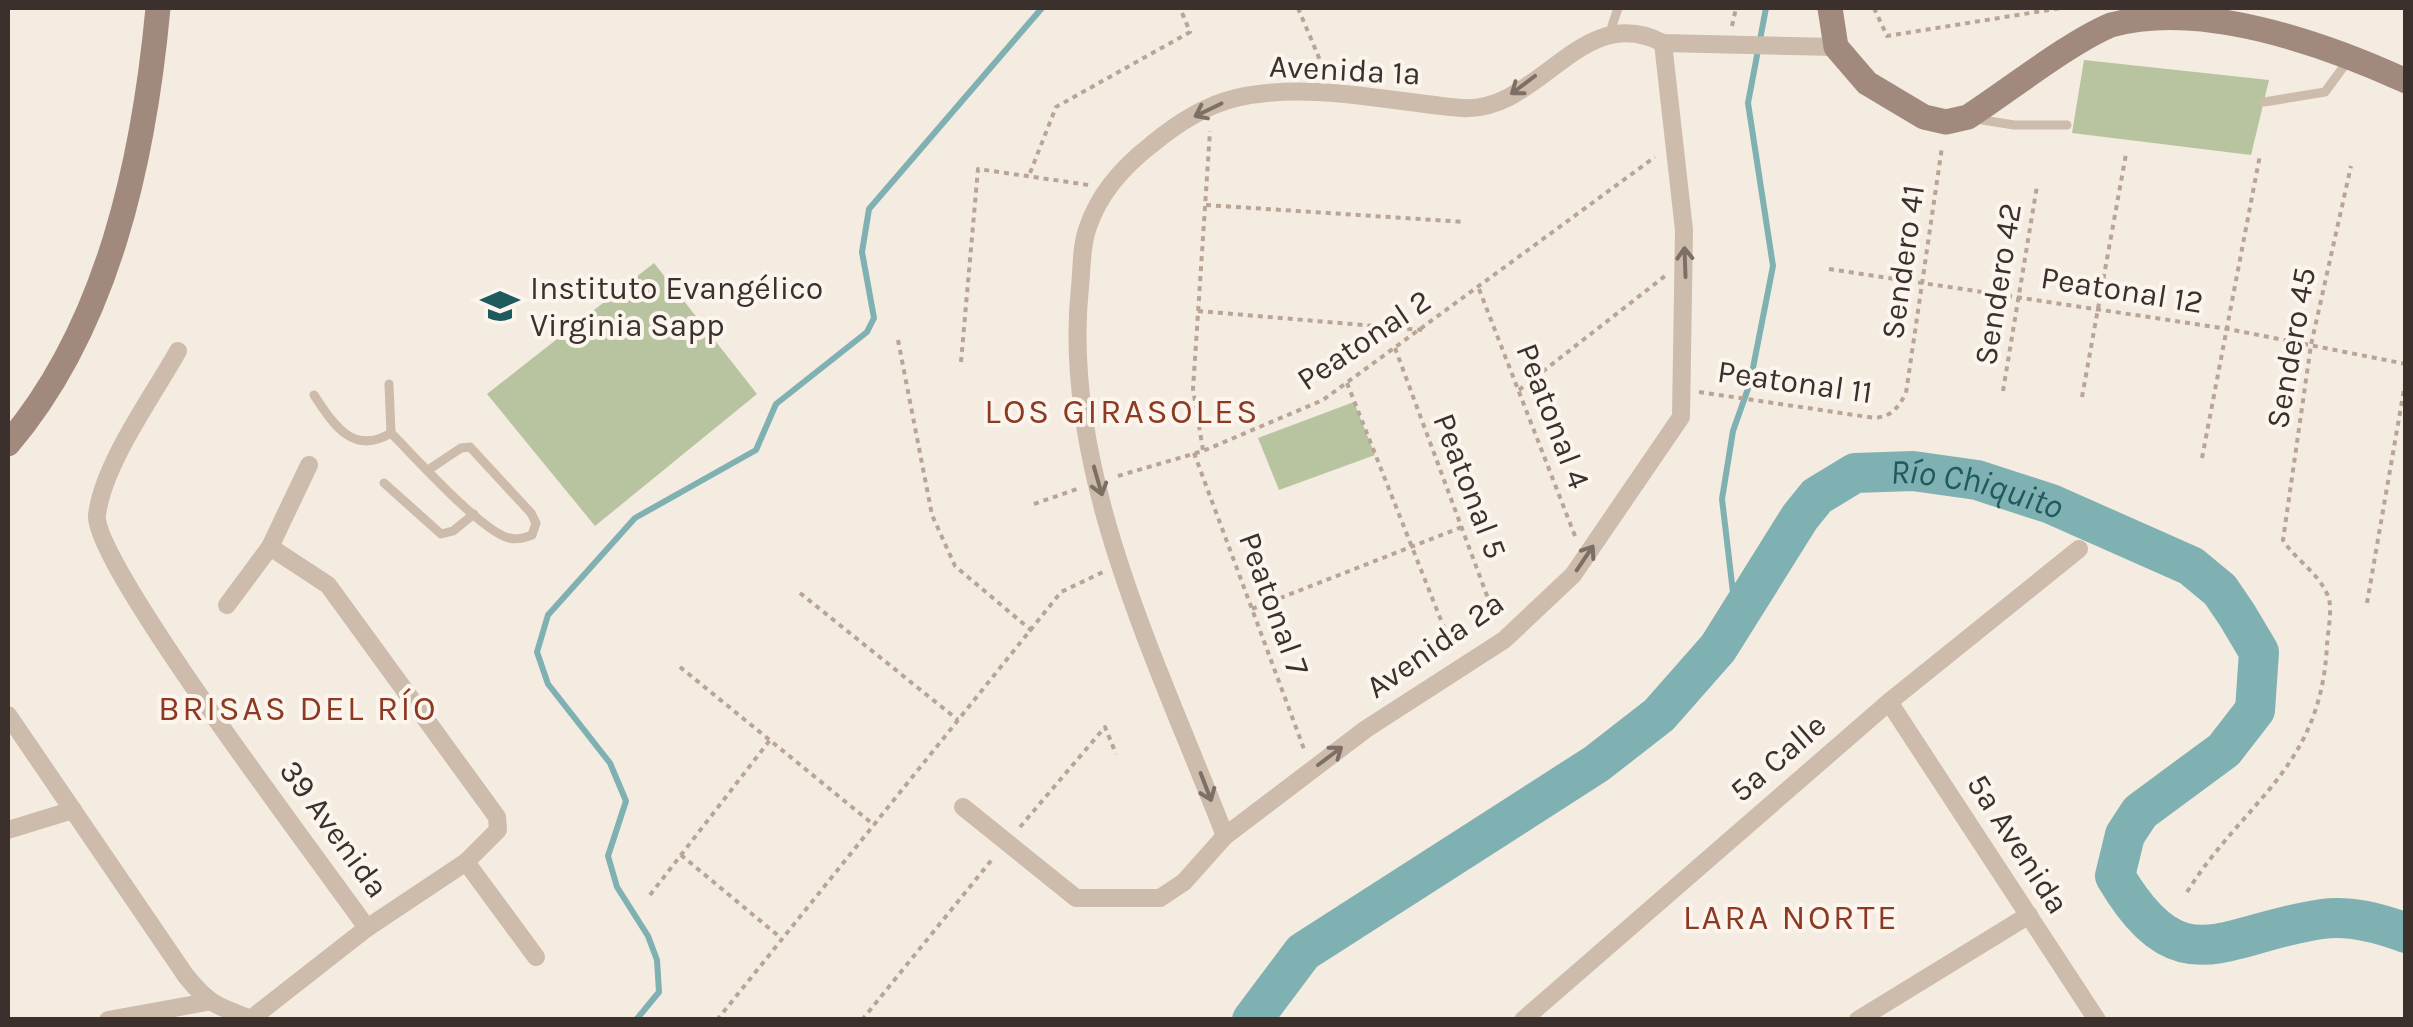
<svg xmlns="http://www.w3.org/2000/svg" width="2413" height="1027" viewBox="0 0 2413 1027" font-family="Karla,sans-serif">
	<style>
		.green { fill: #b8c4a0 }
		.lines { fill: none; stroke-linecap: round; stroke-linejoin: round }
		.stream { stroke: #7fb0b2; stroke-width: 6 }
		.river { stroke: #7fb0b2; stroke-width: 40 }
		.path { stroke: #b9a596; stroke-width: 4; stroke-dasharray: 5 5; stroke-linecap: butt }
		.lane { stroke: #cdbbac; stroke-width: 9 }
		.street { stroke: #cdbbac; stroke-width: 18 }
		.secondary { stroke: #a18a7d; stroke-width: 25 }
		.oneway { stroke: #7d6f65 }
		.labels { text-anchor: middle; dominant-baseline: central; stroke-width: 8; stroke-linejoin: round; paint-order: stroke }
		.street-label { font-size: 32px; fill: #3b302b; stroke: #fbf5ee }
		.poi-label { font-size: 32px; fill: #3b302b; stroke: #fbf5ee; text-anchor: start }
		.neighbourhood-label { font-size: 35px; letter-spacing: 2.5px; fill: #8c3b22; stroke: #fbf5ee }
		.water-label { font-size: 35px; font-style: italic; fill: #1f5a5e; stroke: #fbf5ee }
	</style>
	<rect width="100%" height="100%" fill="#f4ebe1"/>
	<g class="green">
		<polygon points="2084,60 2269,80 2251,155 2072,133"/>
		<polygon points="654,263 757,394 595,526 487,394"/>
		<polygon points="1354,402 1375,455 1279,490 1258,438"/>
	</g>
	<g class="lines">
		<g class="stream">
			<polyline points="1736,618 1722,499 1733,431 1750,383 1773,266 1748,103 1766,8"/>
			<polyline points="636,1020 659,992 657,960 648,936 617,887 608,856 626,801 610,763 548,684 537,652 548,615 635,518 756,450 776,404 867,332 874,318 862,252 869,209 1042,8"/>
		</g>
		<path class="river" id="s1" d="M 1252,1020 L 1303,952 L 1596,764 L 1659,715 L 1718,648 L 1800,517 L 1817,496 L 1855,473 L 1913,471 L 1977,480 L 2051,504 L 2191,566 L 2220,590 L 2237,615 L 2259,652 L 2255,710 L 2224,750 L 2140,812 L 2125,835 L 2115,876 C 2181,988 2223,933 2322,919 C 2350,915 2379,923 2406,933"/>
		<g class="path">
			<polyline points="1298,8 1325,72"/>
			<polyline points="1874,8 1887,36 2061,8"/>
			<polyline points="1732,26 1736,8"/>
			<polyline points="1030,173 1056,107 1190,32 1180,8"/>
			<polyline points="1206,205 1465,222"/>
			<polyline points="1829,269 2228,329 2406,364"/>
			<polyline points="1479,289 1575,536"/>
			<polyline points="1198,311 1422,330"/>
			<polyline points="898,340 932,515 955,566 1032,631"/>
			<polyline points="1395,348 1496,620"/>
			<polyline points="961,362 978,169 1089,185"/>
			<polyline points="1347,383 1452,648"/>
			<polyline points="1519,390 1665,276"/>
			<polyline points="2003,391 2037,186"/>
			<path d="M 1699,392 L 1875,418 C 1892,416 1898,408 1906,393 L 1942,147"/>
			<polyline points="2082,397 2126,154"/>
			<polyline points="1203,450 1193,389 1210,131"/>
			<polyline points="1194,453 1304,749"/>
			<polyline points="2202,458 2260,155"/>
			<polyline points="1118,476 1203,451 1323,400 1655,157"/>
			<polyline points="1034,504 1080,488"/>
			<polyline points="800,593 958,720"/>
			<polyline points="2367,603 2406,378"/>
			<polyline points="1252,609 1462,527"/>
			<polyline points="680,667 874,825"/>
			<polyline points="1020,827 1105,727 1116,754"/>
			<polyline points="681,855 781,938"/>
			<path d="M 2187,892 C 2244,801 2321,769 2327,645 C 2328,631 2332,612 2329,599 C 2321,574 2296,561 2283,540 L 2311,345 L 2351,166"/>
			<polyline points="650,895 770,740"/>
			<polyline points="717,1020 1061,592 1103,572"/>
			<polyline points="862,1020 994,857"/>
		</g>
		<g class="lane">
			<polyline points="1612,26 1618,8"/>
			<polyline points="2264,102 2325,92 2347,62"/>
			<polyline points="1976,119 2014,125 2067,125"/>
			<path d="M 314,395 C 334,425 353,456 391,433 L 389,384"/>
			<path d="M 391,433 C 414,456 482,532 509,538 C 518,540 524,538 532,535 L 536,523 L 531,513 L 470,447 L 461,448 L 428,470"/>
			<polyline points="384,483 441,534 453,531 474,514"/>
		</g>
		<g class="street">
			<path d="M 178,351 C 153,396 103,464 97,515 C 92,563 326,869 367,928"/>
			<polyline points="227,605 270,547 309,465"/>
			<polyline points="1889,702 2097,1020"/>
			<path d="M 8,715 L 186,976 C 211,1007 219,1006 254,1020"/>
			<polyline points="963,807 1076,898 1160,898 1184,882 1225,836 1366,729 1504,640 1573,575 1681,417 1684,230 1663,43"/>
			<polyline points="8,830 73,810"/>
			<path d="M 1225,836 C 1160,667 1060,471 1080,287 C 1082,268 1081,245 1088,227 C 1099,194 1124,166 1151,145 C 1175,125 1206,105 1236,98 C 1309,81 1389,102 1462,108 C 1540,113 1581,0 1663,43 L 1836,47"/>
			<polyline points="466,862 536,957"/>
			<polyline points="252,1018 367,928 466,862 498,830 497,817 328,585 270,547"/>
			<polyline points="108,1020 207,1002"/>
			<polyline points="1523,1020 1889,702 2079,549"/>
			<polyline points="1858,1020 2029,915"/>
		</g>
		<g class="secondary">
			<path d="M 1830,8 L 1836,47 L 1867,83 L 1924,117 L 1946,122 L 1968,117 C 2008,91 2070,42 2111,25 C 2200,0 2323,43 2406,81"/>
			<path d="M 8,444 C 109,325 144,158 158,8"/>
		</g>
	</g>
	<defs><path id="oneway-shaft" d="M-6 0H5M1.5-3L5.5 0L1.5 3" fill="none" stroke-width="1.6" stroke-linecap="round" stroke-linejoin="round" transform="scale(2.5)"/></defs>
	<g class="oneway">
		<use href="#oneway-shaft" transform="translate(1523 85) rotate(143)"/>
		<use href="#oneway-shaft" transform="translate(1208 110) rotate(154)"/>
		<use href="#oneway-shaft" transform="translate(1685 262) rotate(-92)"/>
		<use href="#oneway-shaft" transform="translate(1098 481) rotate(74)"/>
		<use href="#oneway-shaft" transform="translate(1585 558) rotate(-56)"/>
		<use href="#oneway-shaft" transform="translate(1330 756) rotate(-37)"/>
		<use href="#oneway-shaft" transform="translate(1206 787) rotate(69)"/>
	</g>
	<defs>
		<g id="school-bare" transform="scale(3)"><path d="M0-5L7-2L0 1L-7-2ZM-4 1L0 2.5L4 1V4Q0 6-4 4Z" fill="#1f5a5e" stroke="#fbf5ee" stroke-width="2.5" paint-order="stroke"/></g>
	</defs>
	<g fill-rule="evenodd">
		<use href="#school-bare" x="500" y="306"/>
	</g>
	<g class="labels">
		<g class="street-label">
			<text transform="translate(1345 70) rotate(3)">Avenida 1a</text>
			<text transform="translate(1903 262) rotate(-82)">Sendero 41</text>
			<text transform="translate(1998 284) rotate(-81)">Sendero 42</text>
			<text transform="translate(2122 290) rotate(9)">Peatonal 12</text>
			<text transform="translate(1364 340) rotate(-34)">Peatonal 2</text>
			<text transform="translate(2291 348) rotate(-80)">Sendero 45</text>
			<text transform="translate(1795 382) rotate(8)">Peatonal 11</text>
			<text transform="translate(1553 416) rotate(69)">Peatonal 4</text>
			<text transform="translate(1470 486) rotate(69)">Peatonal 5</text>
			<text transform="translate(1274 604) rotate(70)">Peatonal 7</text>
			<text transform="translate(1435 645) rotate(-35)">Avenida 2a</text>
			<text transform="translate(1778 758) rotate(-41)">5a Calle</text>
			<text transform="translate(334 829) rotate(54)">39 Avenida</text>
			<text transform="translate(2018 844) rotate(57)">5a Avenida</text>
		</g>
		<g class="poi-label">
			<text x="530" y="288">Instituto Evangélico<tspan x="530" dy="37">Virginia Sapp</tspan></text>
		</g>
		<g class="neighbourhood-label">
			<text x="1122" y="411">LOS GIRASOLES</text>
			<text x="298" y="708">BRISAS DEL RÍO</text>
			<text x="1791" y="917">LARA NORTE</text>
		</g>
		<g class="water-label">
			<text stroke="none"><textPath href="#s1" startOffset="952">Río Chiquito</textPath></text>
		</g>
	</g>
	<rect width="2413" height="1027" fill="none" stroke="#3b302b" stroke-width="20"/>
</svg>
